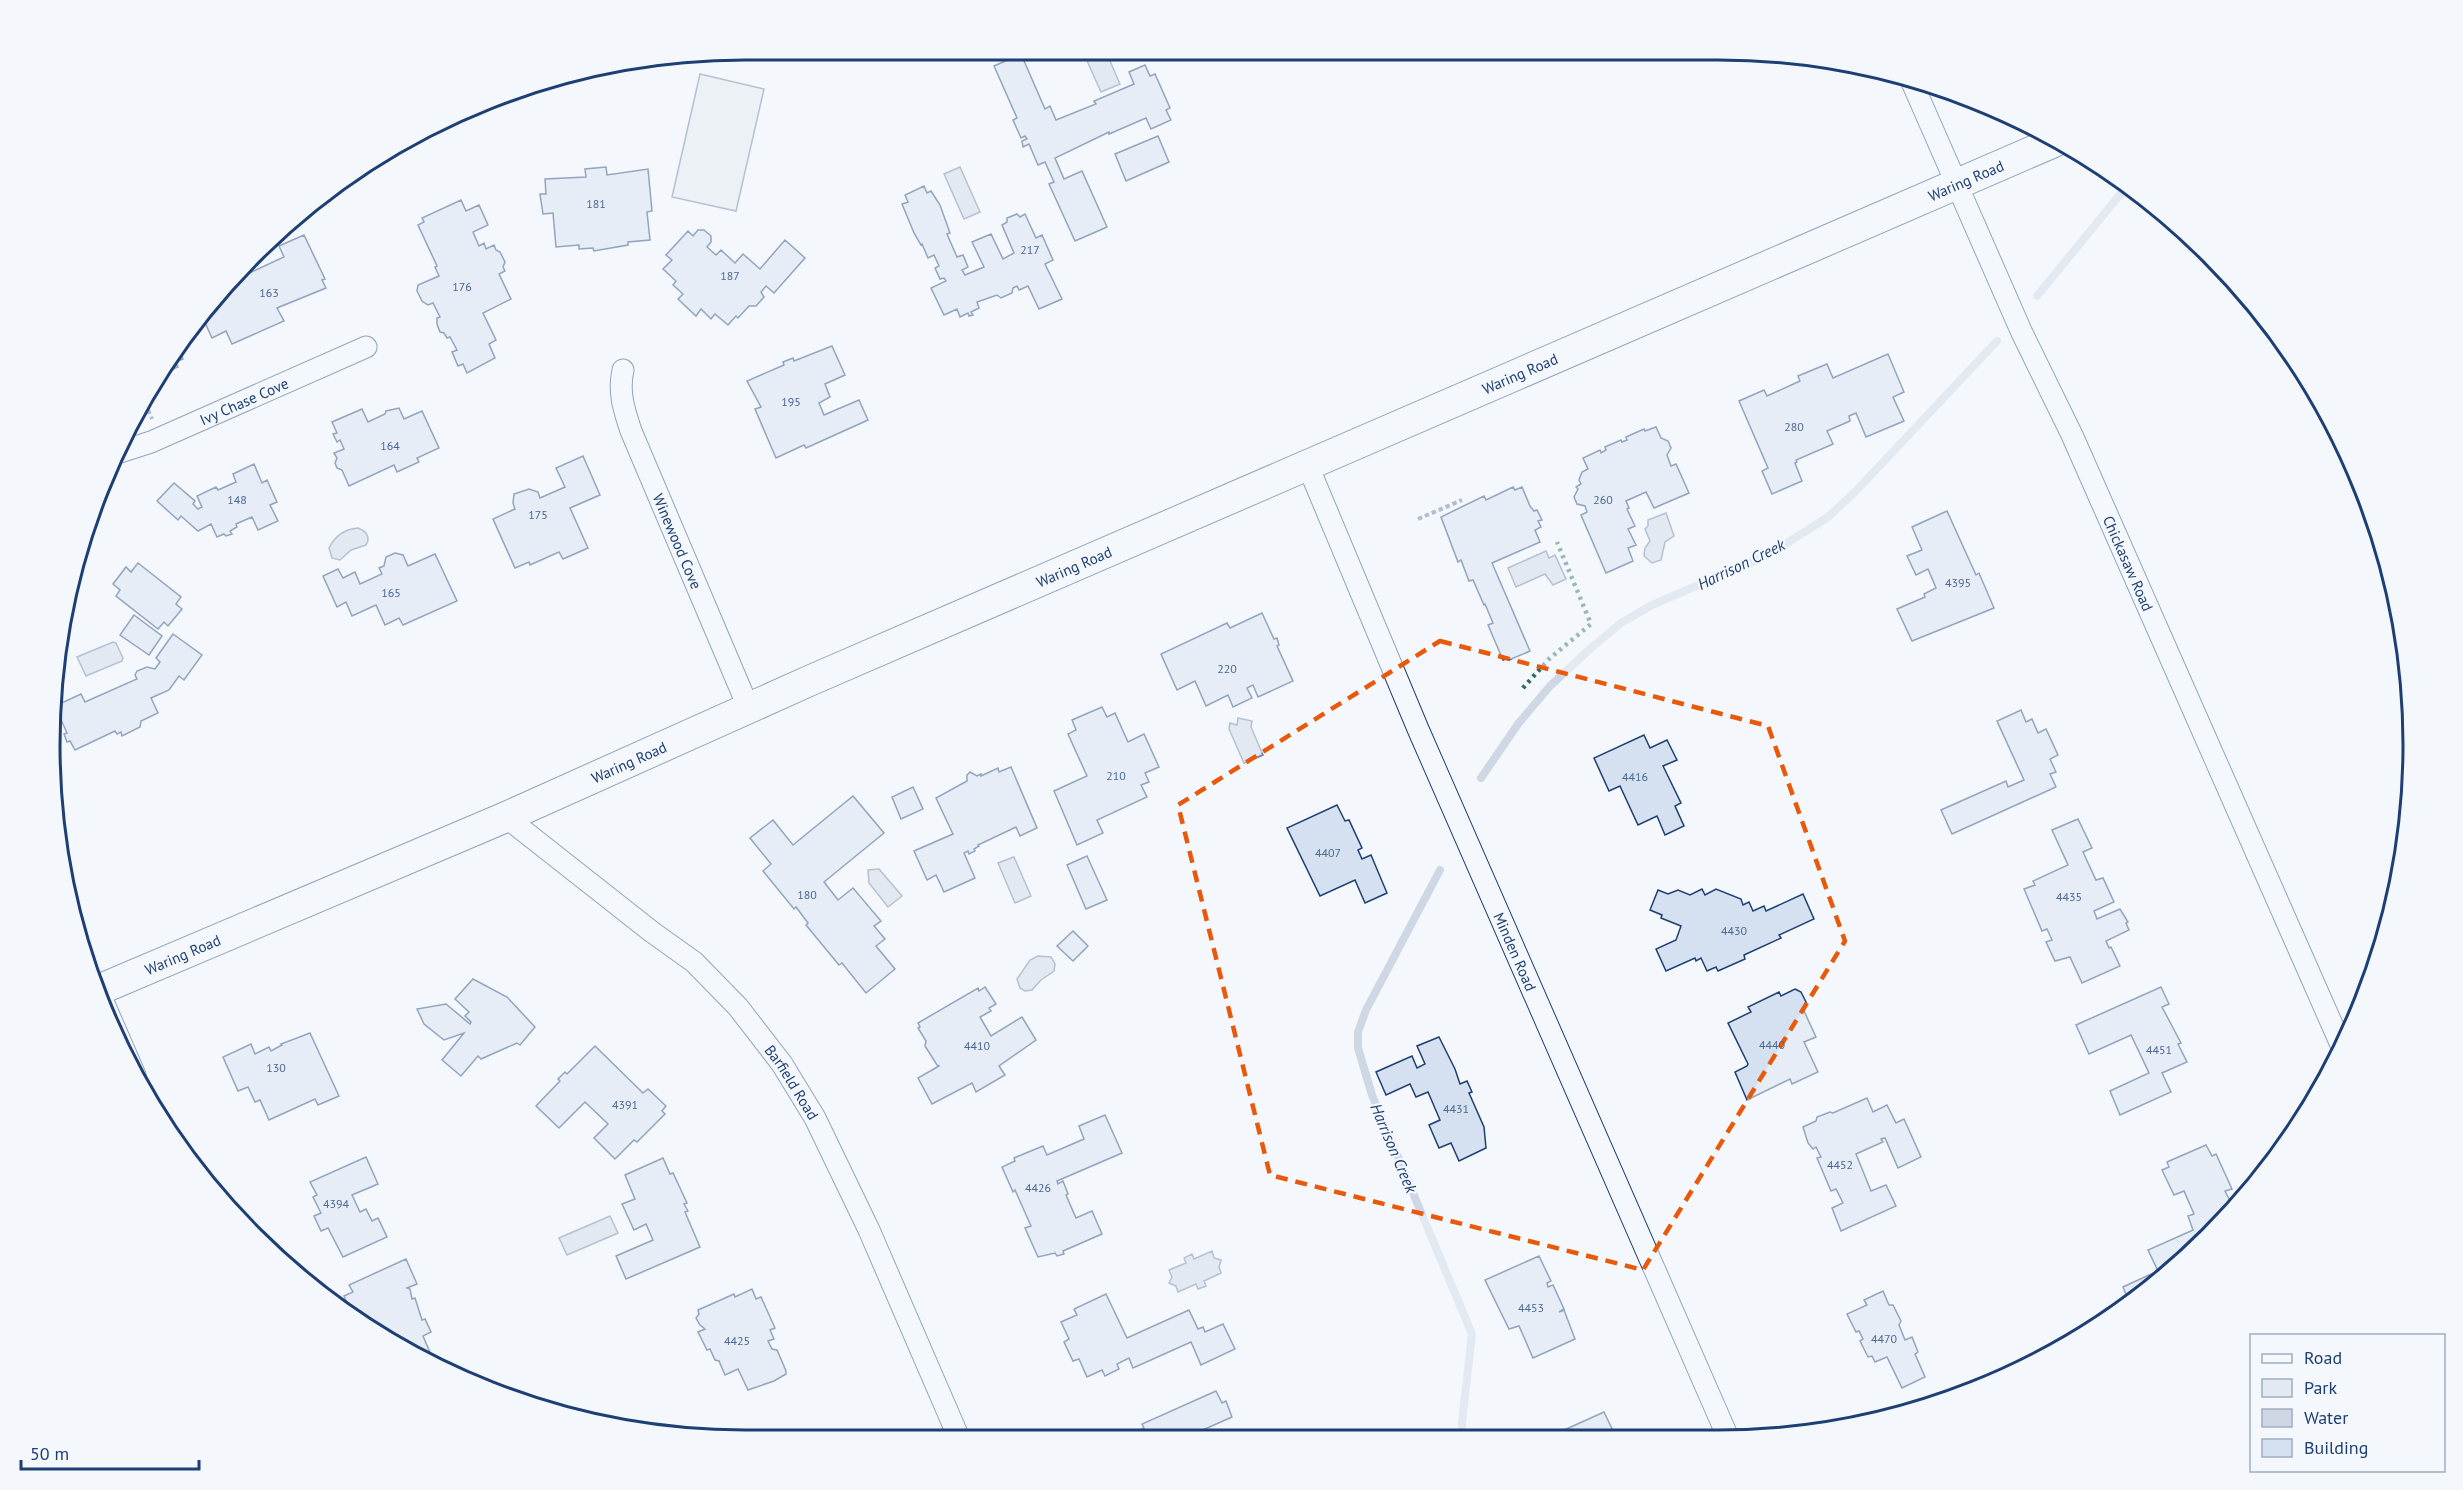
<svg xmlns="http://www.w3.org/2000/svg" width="2463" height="1490" viewBox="0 0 2463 1490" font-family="'PT Sans',sans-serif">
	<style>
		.green { fill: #e3e9f0; stroke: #687fa3; stroke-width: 1.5 }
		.water { fill: #cfd7e4; stroke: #687fa3; stroke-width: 1.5 }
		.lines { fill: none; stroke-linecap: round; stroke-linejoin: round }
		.stream { stroke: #cfd7e4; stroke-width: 8 }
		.building { fill: #d5e0f0; stroke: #1d3f73; stroke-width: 1.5 }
		.minor-casing { stroke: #1d3f73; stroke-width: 23 }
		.secondary-casing { stroke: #1d3f73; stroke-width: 32 }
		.path { stroke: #5e769c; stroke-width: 4; stroke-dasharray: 4.5 3; stroke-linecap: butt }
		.minor { stroke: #f4f7fb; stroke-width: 21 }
		.secondary { stroke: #f4f7fb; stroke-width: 30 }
		.hedge { stroke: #2c6c60; stroke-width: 4.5; stroke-dasharray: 3 4.5; stroke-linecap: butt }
		.marked { fill: none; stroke: #e8590c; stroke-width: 4.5; stroke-dasharray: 12 8; stroke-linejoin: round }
		.labels { text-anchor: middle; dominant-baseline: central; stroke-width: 4.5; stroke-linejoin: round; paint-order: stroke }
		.number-label { font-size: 12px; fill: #4b6792 }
		.street-label { font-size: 15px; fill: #1d3f73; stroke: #f4f7fb }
		.water-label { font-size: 16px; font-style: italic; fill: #1d3f73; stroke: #f4f7fb }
		.rim { fill: none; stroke: #1d3f73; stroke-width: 3 }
	</style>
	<rect width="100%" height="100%" fill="#f4f7fb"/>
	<polygon class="green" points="700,74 764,89 736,211 672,197"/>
	<g class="water">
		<polygon points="1084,54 1107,54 1120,84 1101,92"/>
		<polygon points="960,167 980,212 964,219 944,174"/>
		<polygon points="1666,513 1674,536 1665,542 1661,560 1652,563 1644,556 1645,548 1650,541 1645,529 1648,526 1648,520"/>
		<path d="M 358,528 C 366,531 371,537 366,545 L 351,550 L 340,560 L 332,558 L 329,548 C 335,536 345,529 358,528 Z"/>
		<polygon points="1546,551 1549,558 1555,555 1566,579 1553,585 1545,574 1516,587 1508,568"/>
		<polygon points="113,642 116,643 123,658 122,661 86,676 77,657"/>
		<polygon points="1238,718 1252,721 1251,727 1263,755 1244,763 1229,729 1230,723 1237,725"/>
		<polygon points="1014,857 1031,896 1015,903 998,863"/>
		<polygon points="879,869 902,896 888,907 869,883 868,870"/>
		<polygon points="1038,956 1051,957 1055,964 1054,971 1041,980 1032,990 1025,991 1020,988 1017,979 1030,960"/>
		<polygon points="610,1216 618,1233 567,1255 559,1238"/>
		<polygon points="1212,1251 1214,1258 1221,1260 1219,1267 1221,1273 1204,1281 1206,1286 1198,1289 1196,1284 1178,1292 1176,1286 1169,1283 1172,1277 1169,1270 1186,1263 1184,1258 1192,1254 1194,1259"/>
	</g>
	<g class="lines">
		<g class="stream">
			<polyline points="2037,296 2127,186"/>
			<polyline points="1481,778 1518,724 1550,686 1591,648 1621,623 1652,605 1768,555 1828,517 1855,492 1997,341"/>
			<polyline points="1440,870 1366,1010 1358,1032 1358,1048 1372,1095 1472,1334 1462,1422 1463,1436"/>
		</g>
	</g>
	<g class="building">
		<polygon points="1021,54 1045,109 1050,106 1056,120 1096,104 1094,101 1134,84 1129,72 1145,65 1150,76 1155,74 1170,108 1166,110 1171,120 1151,129 1146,118 1109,134 1109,132 1055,158 1064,179 1082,171 1107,227 1075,241 1049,184 1054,182 1045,162 1038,165 1029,144 1023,147 1022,141 1027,139 1025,136 1021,138 1013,120 1017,118 994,66"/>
		<polygon points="1158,136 1169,162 1126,181 1115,154"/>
		<polygon points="606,167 607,175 648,169 652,211 647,212 650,240 628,242 628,245 594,251 593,248 579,249 579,245 556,247 553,213 543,214 540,194 546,194 545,179 586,177 585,169"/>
		<polygon points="924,186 927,193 931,191 940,205 950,233 947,234 957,257 963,255 968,267 962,270 965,275 984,267 972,242 991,234 1003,259 1014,253 1002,225 1007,222 1007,218 1017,214 1020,217 1025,214 1036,238 1042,235 1053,260 1045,264 1062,299 1039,309 1028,286 1019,290 1017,286 1013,288 1012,293 1001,298 997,295 977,302 979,308 971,312 973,315 969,316 968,313 960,317 957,309 944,315 931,288 946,281 944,278 940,279 935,268 939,266 934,255 928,258 922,244 921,245 914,233 902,204 908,202 905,195"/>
		<polygon points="461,200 466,211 479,205 488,225 473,232 479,246 484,243 486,249 494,245 496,250 500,252 505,262 503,267 505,271 499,274 511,299 483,313 496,340 489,344 495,358 467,373 463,364 458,366 452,352 457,350 450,337 447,338 444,333 440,332 437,324 437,318 440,317 433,303 428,305 422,301 417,291 418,285 439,276 435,267 437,266 418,225 424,222 422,218"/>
		<polygon points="698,230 704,230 711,236 711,242 707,247 716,255 721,250 735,263 743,254 760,269 785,240 805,258 774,293 766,286 761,292 764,297 756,306 749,306 738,318 736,316 728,325 715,314 711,319 701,309 696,316 678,299 683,294 673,285 676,281 663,269 672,260 666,255 688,231 693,236"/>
		<polygon points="304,235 325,279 322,280 326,288 277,308 284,321 232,344 226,331 212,338 202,316 230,282 284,257 279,246"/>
		<polygon points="177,345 183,359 175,362 178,367 162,374 163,377 155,382 167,358"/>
		<polygon points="832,346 845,375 825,384 830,397 819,403 824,415 859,400 868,420 806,448 804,445 776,458 755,409 761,407 747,381 784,365 783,362 793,358 794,361"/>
		<polygon points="1888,354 1904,392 1893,397 1904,421 1866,437 1856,413 1849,416 1850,421 1827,431 1833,444 1796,460 1797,462 1795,463 1802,481 1772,494 1762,471 1768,468 1739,401 1764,390 1767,396 1800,381 1798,376 1827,364 1833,378"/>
		<polygon points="399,408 404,419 422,411 439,448 417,458 419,462 397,472 394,465 349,486 342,470 337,468 335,463 337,458 334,453 344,449 340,440 337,442 333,434 337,433 332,422 362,409 368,422 385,414 386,411"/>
		<polygon points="1656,427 1661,438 1668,441 1671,448 1667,455 1671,466 1676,464 1689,493 1654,508 1646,492 1626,501 1629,508 1627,509 1635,526 1628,529 1636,545 1628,548 1633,561 1606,573 1581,515 1587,512 1585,506 1577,504 1574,497 1578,489 1576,487 1581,484 1579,480 1582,472 1588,469 1583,458 1600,450 1601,453 1606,450 1605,447 1621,440 1622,442 1627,440 1626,437 1644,429 1645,431"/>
		<polygon points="583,456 600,495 570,508 588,548 563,559 559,552 530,565 529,562 515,568 493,519 515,509 513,503 514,494 529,489 538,492 540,498 565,487 556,468"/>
		<polygon points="254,464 262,483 267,480 277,502 270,505 278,521 258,530 252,517 236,524 237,527 230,531 232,534 226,536 224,534 217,537 211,524 198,531 181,516 178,520 157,501 174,483 195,501 193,504 198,509 202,507 197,496 216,487 218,490 236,482 233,474"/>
		<polygon points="1513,487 1515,490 1522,487 1530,506 1534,511 1537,510 1542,520 1538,521 1541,527 1535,530 1540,542 1492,563 1530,651 1509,660 1508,658 1503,660 1488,625 1493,623 1485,604 1484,605 1473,580 1469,581 1461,560 1458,562 1441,517 1484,496 1486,500"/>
		<polygon points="1947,511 1976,575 1979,573 1994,608 1912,641 1897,609 1925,597 1924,594 1936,588 1928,569 1916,575 1907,556 1922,550 1912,527"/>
		<polygon points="395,553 403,555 408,566 435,554 457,601 403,625 399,618 385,625 376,605 352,616 346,602 337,607 323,576 338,569 343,578 355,572 360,584 382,574 379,568 384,566 386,557"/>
		<polygon points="138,563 181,597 176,604 182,609 168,626 164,622 158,629 116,596 120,590 113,584 126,567 131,572"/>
		<polygon points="1262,613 1274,639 1277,638 1279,645 1277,646 1293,681 1258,697 1253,685 1247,688 1252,698 1233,707 1228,695 1206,706 1195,681 1177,690 1161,654 1227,623 1230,628"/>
		<polygon points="134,615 162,636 149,655 120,635"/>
		<polygon points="173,634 202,655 184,680 179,676 169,690 151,698 158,713 141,721 140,727 122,736 121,732 117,734 115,731 75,750 70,741 67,742 64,734 67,733 55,706 81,694 85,702 137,679 135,675 137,671 147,667 155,669 160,662 156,658"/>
		<polygon points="1102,707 1107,717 1115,713 1128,742 1144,734 1159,767 1145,773 1149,782 1141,785 1147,797 1097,820 1103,833 1077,845 1054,791 1087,776 1068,734 1076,730 1072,720"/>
		<polygon points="2021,710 2026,722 2032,719 2038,733 2046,729 2058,755 2050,759 2056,772 2050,774 2056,787 1952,834 1941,810 2006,781 2008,787 2024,780 1997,721"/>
		<polygon points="1644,735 1650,748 1667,740 1677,760 1663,766 1681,803 1675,806 1684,826 1665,835 1657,816 1638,825 1620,786 1609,791 1594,758"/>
		<polygon points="1011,767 1037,828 1020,836 1016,827 978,845 979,846 974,849 975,851 969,854 968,851 964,853 975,878 944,892 936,875 927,880 914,851 953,834 936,798 967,781 967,775 970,772 977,776 981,774 981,776 998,768 999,772"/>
		<polygon points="913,787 923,809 901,819 892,797"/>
		<polygon points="853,796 884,833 824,882 838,900 853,888 881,921 874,926 885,939 876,946 895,969 866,993 842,963 839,965 806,925 808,923 796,907 794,909 763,871 771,864 750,838 773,820 793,845"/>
		<polygon points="1337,805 1345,821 1349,820 1362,848 1358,850 1362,859 1371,855 1387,893 1365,903 1355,880 1320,896 1287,828"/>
		<polygon points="2078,819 2092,848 2083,852 2096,880 2103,878 2114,902 2094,911 2097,919 2120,909 2128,922 2126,923 2129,930 2106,941 2109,948 2111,947 2120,966 2082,983 2070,957 2055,961 2046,942 2052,940 2047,929 2042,931 2024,889 2035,885 2033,881 2068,865 2052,830"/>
		<polygon points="1087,856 1107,900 1086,909 1067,865"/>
		<polygon points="1702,889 1705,895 1716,889 1741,899 1743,905 1749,902 1753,911 1764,906 1766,911 1803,894 1814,919 1779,935 1781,938 1744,955 1745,959 1718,971 1716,967 1707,971 1701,958 1696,961 1695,958 1666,971 1656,949 1676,940 1681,926 1661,918 1662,915 1650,910 1658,890 1668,894 1678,890 1690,895"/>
		<polygon points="1073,931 1088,946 1073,961 1057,946"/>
		<polygon points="473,979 507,997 535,1027 520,1045 517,1043 481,1059 478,1056 461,1076 442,1060 464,1033 444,1040 424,1024 417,1009 446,1004 470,1024 471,1022 465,1016 469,1012 455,999"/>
		<polygon points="985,987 996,1004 989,1008 991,1011 980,1017 991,1036 1022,1017 1036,1040 999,1066 1005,1075 976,1092 972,1083 932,1104 918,1078 939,1066 937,1065 925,1046 926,1041 918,1028 920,1027 918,1023 978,988 979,991"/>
		<polygon points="2161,987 2169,1004 2162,1007 2181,1043 2178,1044 2187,1062 2162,1073 2171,1092 2120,1115 2110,1091 2149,1073 2131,1035 2089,1054 2076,1025"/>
		<polygon points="1795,989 1801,992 1807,1004 1804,1011 1816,1037 1804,1042 1818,1072 1792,1084 1790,1079 1747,1100 1735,1072 1747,1066 1748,1064 1728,1023 1751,1012 1748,1007 1779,992 1781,996"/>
		<polygon points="310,1033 339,1096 318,1105 315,1099 269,1120 260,1100 255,1102 248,1087 238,1091 223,1057 251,1044 255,1054 269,1047 271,1051 282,1045 281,1044"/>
		<polygon points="1439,1037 1455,1069 1460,1084 1467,1081 1472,1092 1469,1093 1484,1127 1486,1148 1459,1161 1451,1143 1439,1148 1429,1125 1440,1120 1428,1092 1416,1097 1410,1084 1386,1095 1376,1072 1412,1056 1417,1068 1425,1064 1417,1046"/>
		<polygon points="595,1046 643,1093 648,1089 666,1106 662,1111 665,1114 637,1142 634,1140 615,1159 594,1138 608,1124 585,1102 559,1128 536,1106 560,1081 558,1079 565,1072 567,1074"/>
		<polygon points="1867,1098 1873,1112 1887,1105 1896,1123 1904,1119 1921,1157 1898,1168 1885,1138 1881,1139 1883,1142 1856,1154 1871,1191 1886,1185 1896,1206 1841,1231 1832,1208 1843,1203 1836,1189 1831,1191 1817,1158 1821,1157 1816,1147 1813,1149 1808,1143 1803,1127 1816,1121 1817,1117 1830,1112 1833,1113"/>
		<polygon points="1105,1115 1122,1153 1057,1181 1058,1184 1063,1181 1068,1194 1066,1195 1076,1218 1092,1211 1102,1234 1063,1251 1064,1254 1057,1256 1055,1253 1038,1257 1025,1228 1031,1226 1015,1190 1013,1192 1002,1167 1015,1161 1014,1158 1043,1146 1047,1155 1084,1139 1079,1126"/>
		<polygon points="2206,1145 2212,1156 2216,1154 2232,1189 2225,1191 2232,1205 2177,1268 2129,1302 2123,1287 2158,1271 2148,1250 2193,1230 2188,1216 2194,1214 2184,1191 2174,1195 2162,1170 2169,1167 2167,1162"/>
		<polygon points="366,1157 378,1184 352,1195 360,1212 366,1209 372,1221 378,1218 387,1237 343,1257 328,1228 321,1231 314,1216 321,1213 313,1197 317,1195 310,1182"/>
		<polygon points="663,1158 670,1174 673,1173 687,1203 684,1204 688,1211 685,1212 700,1247 626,1279 616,1256 653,1240 646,1224 634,1230 622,1204 635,1199 625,1175"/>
		<polygon points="1539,1256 1551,1281 1547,1283 1548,1287 1553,1285 1564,1309 1559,1312 1564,1310 1575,1339 1533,1358 1519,1326 1509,1329 1485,1280"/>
		<polygon points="406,1259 417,1284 407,1288 410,1289 412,1299 415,1298 422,1320 425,1319 431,1332 423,1336 432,1357 429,1358 387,1337 383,1329 376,1332 371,1321 366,1324 361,1311 352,1315 344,1296 353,1292 349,1285"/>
		<polygon points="752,1289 756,1299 761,1297 775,1328 770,1330 774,1339 768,1341 772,1349 777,1350 786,1371 786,1374 774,1381 748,1390 738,1369 725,1375 719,1361 715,1360 710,1349 707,1350 698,1332 705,1329 700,1325 696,1318 699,1314 698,1310 734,1294 735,1297"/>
		<polygon points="1883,1291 1889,1305 1893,1305 1901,1321 1899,1325 1905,1340 1912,1337 1918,1352 1915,1354 1925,1377 1902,1388 1887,1357 1875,1362 1872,1356 1868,1357 1860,1341 1863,1339 1859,1331 1856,1332 1847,1314 1867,1305 1864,1300"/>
		<polygon points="1106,1294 1127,1338 1189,1310 1198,1329 1203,1327 1205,1332 1223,1324 1235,1349 1201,1365 1191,1342 1133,1368 1129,1358 1117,1364 1119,1369 1105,1376 1102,1370 1087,1377 1079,1359 1073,1361 1064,1342 1069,1339 1061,1322 1077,1315 1074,1309"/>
		<polygon points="1216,1391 1222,1403 1226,1401 1232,1417 1187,1437 1122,1437 1144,1428 1142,1424"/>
		<polygon points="1604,1412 1615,1435 1564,1436 1562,1431"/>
	</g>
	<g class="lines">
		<g class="minor-casing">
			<g id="minor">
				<path id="s1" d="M 1911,80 L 2022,333 L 2072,435 L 2342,1047"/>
				<path id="s2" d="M 623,370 C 618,392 624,410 631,431 L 749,709"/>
				<path id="s3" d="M 120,452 L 151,442 L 366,347"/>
				<path id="s4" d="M 1308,466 L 1418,729 L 1727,1435"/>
				<path id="s5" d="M 506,817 L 652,932 L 694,962 L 738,1007 L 782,1064 L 815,1118 L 869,1230 L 959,1438"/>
				<polyline points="98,990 135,1075"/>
			</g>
		</g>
		<g class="secondary-casing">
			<g id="secondary">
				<path id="s6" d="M 96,991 L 506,817 L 809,681 L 2054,142"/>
			</g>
		</g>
		<g class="path">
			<polyline points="145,403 152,419"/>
			<polyline points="1418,519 1462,500"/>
			<polyline points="345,1312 348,1311"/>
		</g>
		<use href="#minor" class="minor"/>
		<use href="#secondary" class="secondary"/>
		<polyline class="hedge" points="1523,688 1549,659 1591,624 1557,542"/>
	</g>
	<path d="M0 0H2463V1490H0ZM 1440,641 L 1768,726 L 1845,941 L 1643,1270 L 1270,1175 L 1178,805 Z" fill="#f4f7fb" fill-opacity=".55" fill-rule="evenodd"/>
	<path class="marked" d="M 1440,641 L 1768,726 L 1845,941 L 1643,1270 L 1270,1175 L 1178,805 Z"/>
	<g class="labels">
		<g class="number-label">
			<text x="596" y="203">181</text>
			<text x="1030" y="249">217</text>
			<text x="730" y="275">187</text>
			<text x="462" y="286">176</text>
			<text x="269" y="292">163</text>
			<text x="791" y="401">195</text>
			<text x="1794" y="426">280</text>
			<text x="390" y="445">164</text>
			<text x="237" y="499">148</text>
			<text x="1603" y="499">260</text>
			<text x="538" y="514">175</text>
			<text x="1958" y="582">4395</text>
			<text x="391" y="592">165</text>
			<text x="1227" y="668">220</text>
			<text x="1116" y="775">210</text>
			<text x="1635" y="776">4416</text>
			<text x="1328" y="852">4407</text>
			<text x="807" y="894">180</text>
			<text x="2069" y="896">4435</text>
			<text x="1734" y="930">4430</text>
			<text x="1772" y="1044">4440</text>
			<text x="977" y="1045">4410</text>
			<text x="2159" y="1049">4451</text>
			<text x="276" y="1067">130</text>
			<text x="625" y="1104">4391</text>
			<text x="1456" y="1108">4431</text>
			<text x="1840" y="1164">4452</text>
			<text x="1038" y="1187">4426</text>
			<text x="336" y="1203">4394</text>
			<text x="1531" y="1307">4453</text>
			<text x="1884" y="1338">4470</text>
			<text x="737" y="1340">4425</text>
		</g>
		<g class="street-label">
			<text stroke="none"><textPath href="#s6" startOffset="2038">Waring Road</textPath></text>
			<text stroke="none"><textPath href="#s6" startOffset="1552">Waring Road</textPath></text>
			<text stroke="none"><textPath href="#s3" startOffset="134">Ivy Chase Cove</textPath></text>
			<text stroke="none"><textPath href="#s2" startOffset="182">Winewood Cove</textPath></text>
			<text stroke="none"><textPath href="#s1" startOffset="530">Chickasaw Road</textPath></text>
			<text stroke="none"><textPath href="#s6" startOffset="1066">Waring Road</textPath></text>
			<text stroke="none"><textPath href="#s6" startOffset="580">Waring Road</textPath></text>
			<text stroke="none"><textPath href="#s4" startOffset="528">Minden Road</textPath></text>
			<text stroke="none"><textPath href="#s6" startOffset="94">Waring Road</textPath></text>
			<text stroke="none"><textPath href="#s5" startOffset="393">Barfield Road</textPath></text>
		</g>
		<g class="water-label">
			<text transform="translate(1741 564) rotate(-26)">Harrison Creek</text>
			<text transform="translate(1394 1148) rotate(67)">Harrison Creek</text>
		</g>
	</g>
	<path d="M0 0H2463V1490H0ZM745 60H1718A685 685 0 0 1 2403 745V745A685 685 0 0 1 1718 1430H745A685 685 0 0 1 60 745V745A685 685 0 0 1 745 60Z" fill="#f4f7fb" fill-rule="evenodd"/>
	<path class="rim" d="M745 60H1718A685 685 0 0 1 2403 745V745A685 685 0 0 1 1718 1430H745A685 685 0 0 1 60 745V745A685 685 0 0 1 745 60Z"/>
	<rect x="2250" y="1334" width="195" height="138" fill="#f4f7fb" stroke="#9eadc5" stroke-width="1.5"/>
	<rect x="2262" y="1354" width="30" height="9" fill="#f4f7fb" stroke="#9eadc5" stroke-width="1.5"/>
	<text x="2304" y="1364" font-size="18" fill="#1d3f73">Road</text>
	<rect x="2262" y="1379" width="30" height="18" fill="#e3e9f0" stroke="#9eadc5" stroke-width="1.5"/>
	<text x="2304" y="1394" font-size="18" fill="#1d3f73">Park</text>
	<rect x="2262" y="1409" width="30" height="18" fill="#cfd7e4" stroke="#9eadc5" stroke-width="1.5"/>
	<text x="2304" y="1424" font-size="18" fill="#1d3f73">Water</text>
	<rect x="2262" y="1439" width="30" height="18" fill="#d5e0f0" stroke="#9eadc5" stroke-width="1.5"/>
	<text x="2304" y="1454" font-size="18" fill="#1d3f73">Building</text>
	<path d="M21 1460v9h178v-9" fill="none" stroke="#1d3f73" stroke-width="3"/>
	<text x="30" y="1460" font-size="18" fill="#1d3f73" stroke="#f4f7fb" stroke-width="4.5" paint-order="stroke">50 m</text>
</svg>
